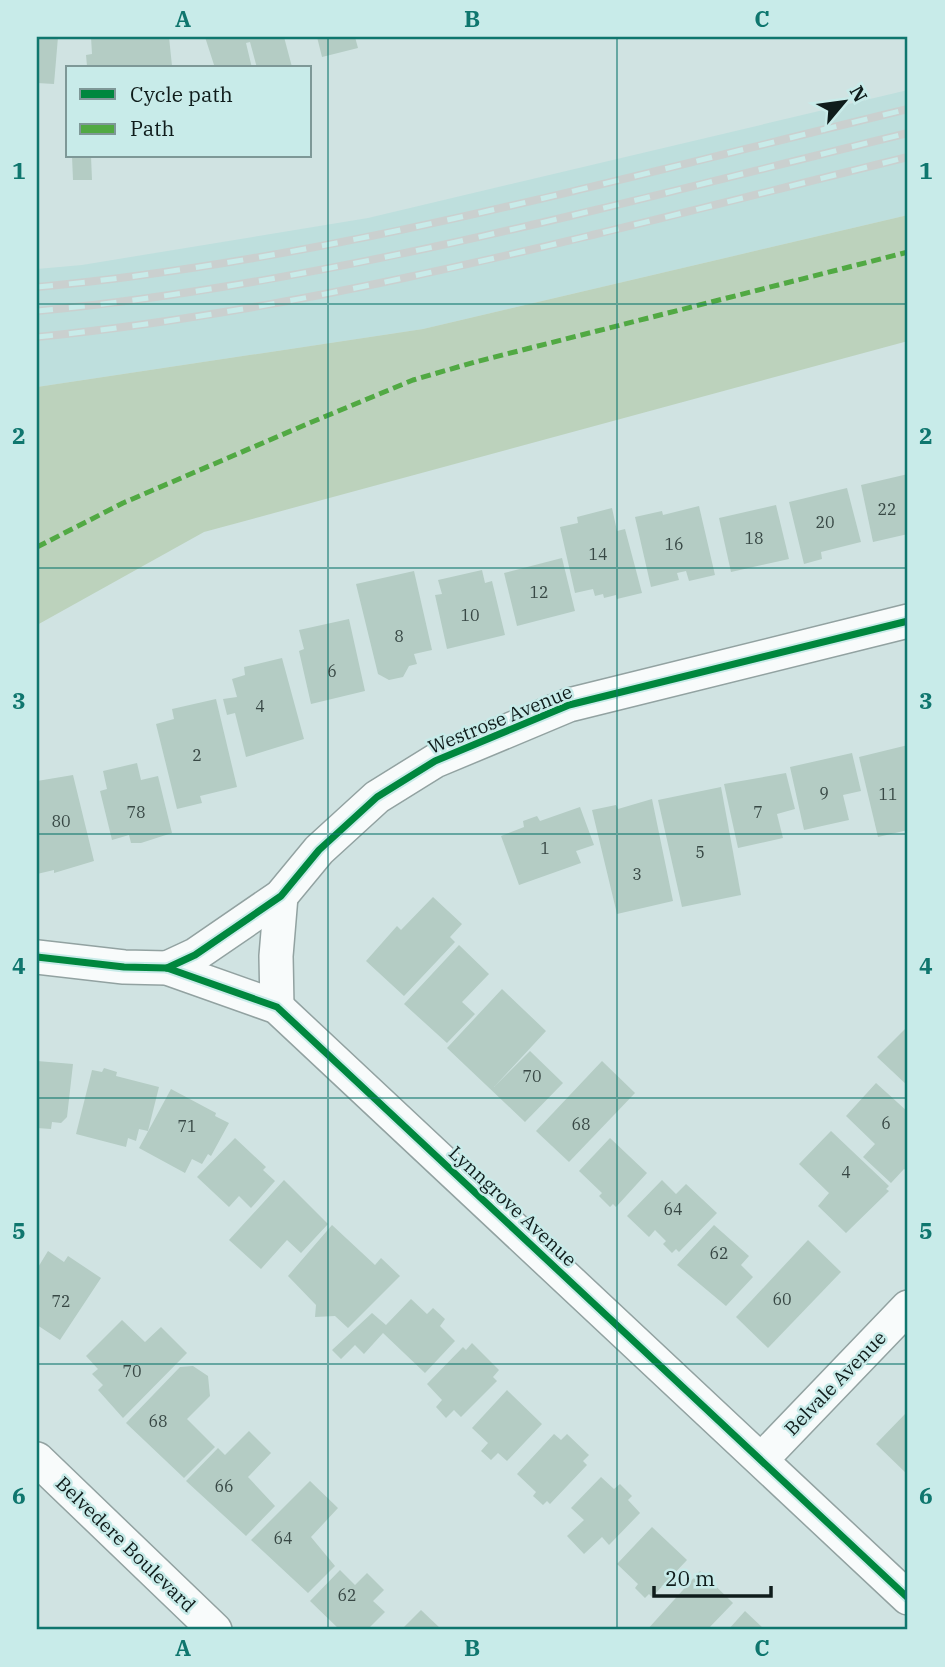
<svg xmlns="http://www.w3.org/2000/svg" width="945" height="1667" viewBox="0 0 945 1667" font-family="'IBM Plex Serif',serif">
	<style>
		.built { fill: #bedfdd }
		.green { fill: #bcd2bc }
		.building { fill: #b4ccc4 }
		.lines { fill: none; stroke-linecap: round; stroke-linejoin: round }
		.minor-casing { stroke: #92a2a1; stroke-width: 36 }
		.minor { stroke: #f8fbfb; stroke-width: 33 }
		.rail-casing { stroke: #cad0cf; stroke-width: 8 }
		.rail { stroke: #c8ebe9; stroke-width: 5; stroke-dasharray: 16; stroke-linecap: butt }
		.quiet { stroke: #51a943; stroke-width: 5; stroke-dasharray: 10 5; stroke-linecap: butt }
		.cycleway-casing { stroke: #c8ebe9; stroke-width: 11 }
		.cycleway { stroke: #00873e; stroke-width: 7 }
		.grid { fill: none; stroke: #0f766e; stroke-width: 2; stroke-opacity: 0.55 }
		.labels { text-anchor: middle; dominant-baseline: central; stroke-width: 5; stroke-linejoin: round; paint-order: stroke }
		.number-label { font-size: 16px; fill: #384845 }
		.street-label { font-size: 19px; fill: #0f1c1b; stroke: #c8ebe9 }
		.neatline { fill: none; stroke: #0f766e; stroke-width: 2.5 }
		.grid-label { font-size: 23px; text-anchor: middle; font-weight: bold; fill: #0f766e }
	</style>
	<rect width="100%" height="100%" fill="#d0e3e2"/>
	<polygon class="built" points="908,90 908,215 423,329 37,387 37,269 82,265 368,218"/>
	<polygon class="green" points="908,215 908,341 204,532 37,625 37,387 423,329"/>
	<g class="building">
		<polygon points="37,37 58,37 54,84 37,83"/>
		<polygon points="91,37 169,37 172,66 95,68 94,65 87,66 86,55 92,54"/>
		<polygon points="205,37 284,37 292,67 257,68 250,42 246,43 252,68 215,68"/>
		<polygon points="317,37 355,37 358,48 322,57"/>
		<polygon points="72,156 91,156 92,180 73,180"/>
		<polygon points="908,474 908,534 873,542 861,485"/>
		<polygon points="847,488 861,542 821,552 822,559 804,564 789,502"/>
		<polygon points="776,505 789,559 731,572 719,518"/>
		<polygon points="699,506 715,575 689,581 686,571 677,573 679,580 651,587 635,517 662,511 663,515"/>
		<polygon points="612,508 617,531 625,529 642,593 617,599 616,595 604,598 603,594 595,596 593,589 575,593 560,527 578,523 577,517"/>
		<polygon points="562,558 575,611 517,626 504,573"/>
		<polygon points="482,570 485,583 492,581 505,635 447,649 435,595 442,594 438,580"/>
		<polygon points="414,571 432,650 414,654 417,664 409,666 403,677 389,680 378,674 356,584"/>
		<polygon points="349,619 365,691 311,704 299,651 304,649 299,630"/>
		<polygon points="282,658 304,739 246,757 235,713 227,715 223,699 237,697 232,679 245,675 244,667"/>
		<polygon points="216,699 237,787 200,796 202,803 177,809 156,724 174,719 172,709"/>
		<polygon points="908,745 908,830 878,837 859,757"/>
		<polygon points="852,753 861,791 843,795 849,820 804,830 790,767"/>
		<polygon points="137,763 141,780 158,776 172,833 141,843 131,843 129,835 112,840 100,791 107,789 103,771"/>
		<polygon points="786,773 795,809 777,814 783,838 738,848 724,784"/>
		<polygon points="73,775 94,861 54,873 54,870 37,874 37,781"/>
		<polygon points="721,787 741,895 682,907 658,800"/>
		<polygon points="652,799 673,901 617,914 592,810 616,805 618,809"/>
		<polygon points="580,807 594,845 576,851 581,863 519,885 501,836 524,827 523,821 537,816 540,821"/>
		<polygon points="433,897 462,924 450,937 455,942 404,996 366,961 397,926 401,930"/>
		<polygon points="459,945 489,974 462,1002 475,1014 447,1043 404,1004"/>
		<polygon points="502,989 546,1031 494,1087 530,1051 563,1083 525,1122 447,1048"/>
		<polygon points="907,1027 908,1028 908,1086 877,1057"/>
		<polygon points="37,1061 73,1064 67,1117 61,1123 52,1122 51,1129 37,1128"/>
		<polygon points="602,1061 635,1093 569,1162 536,1131"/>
		<polygon points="104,1068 117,1072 116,1076 159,1087 148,1131 139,1129 136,1141 128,1138 126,1147 76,1134 92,1070 102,1072"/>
		<polygon points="876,1083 908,1112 908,1171 904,1169 891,1183 863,1157 875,1144 846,1116"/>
		<polygon points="171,1089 216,1113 215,1116 229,1123 211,1156 208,1154 202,1164 192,1159 185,1173 139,1148"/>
		<polygon points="831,1131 889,1186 886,1189 889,1191 846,1233 818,1206 829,1193 799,1164"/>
		<polygon points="235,1138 266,1167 263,1170 275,1181 251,1208 239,1196 229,1207 197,1177"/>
		<polygon points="610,1138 647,1173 616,1207 613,1204 610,1207 599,1196 602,1193 579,1171"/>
		<polygon points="284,1180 328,1224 301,1253 287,1240 261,1269 229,1240"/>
		<polygon points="662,1180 676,1194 686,1184 717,1213 679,1252 676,1249 672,1253 663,1244 666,1241 655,1230 649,1237 627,1216"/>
		<polygon points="332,1225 375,1265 381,1258 400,1276 348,1328 335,1316 315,1317 316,1305 288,1276"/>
		<polygon points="714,1225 749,1256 741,1265 753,1277 726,1306 677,1265"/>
		<polygon points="808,1240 841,1272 768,1348 736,1317"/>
		<polygon points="48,1251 64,1262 68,1256 101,1278 60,1340 37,1325 37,1269"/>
		<polygon points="411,1299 427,1314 433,1308 445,1319 440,1326 455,1341 425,1373 383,1333 364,1354 355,1345 341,1359 332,1350 372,1313 386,1325"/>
		<polygon points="122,1320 145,1342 161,1327 187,1353 123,1418 98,1390 103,1385 92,1374 98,1369 86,1356"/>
		<polygon points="472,1343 499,1370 493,1377 497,1381 461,1417 454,1410 446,1418 436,1407 442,1400 427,1384 463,1347 466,1350"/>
		<polygon points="193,1366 208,1376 210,1396 187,1419 215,1447 184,1478 126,1423 180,1367"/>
		<polygon points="507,1390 542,1424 507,1461 498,1453 491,1460 481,1451 488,1443 472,1428"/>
		<polygon points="906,1413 908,1414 908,1475 876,1444"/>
		<polygon points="249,1431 271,1453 248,1477 275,1506 246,1536 186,1481 218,1448 225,1455"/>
		<polygon points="554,1434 561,1440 567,1434 589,1455 583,1461 587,1465 550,1504 547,1501 543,1505 533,1496 536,1492 517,1474"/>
		<polygon points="601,1477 614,1489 620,1484 632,1496 628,1500 640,1513 609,1545 602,1537 584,1554 567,1536 584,1520 571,1508"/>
		<polygon points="310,1481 338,1508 311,1537 335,1566 308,1593 251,1540"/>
		<polygon points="652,1527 687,1560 652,1597 649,1594 645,1598 635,1588 638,1584 617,1564"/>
		<polygon points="340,1570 355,1585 367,1573 384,1590 373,1601 385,1612 367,1630 340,1630 310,1601"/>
		<polygon points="700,1571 733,1603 707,1630 647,1630"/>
		<polygon points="421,1610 442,1630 401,1630"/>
		<polygon points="745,1611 765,1630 728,1630"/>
	</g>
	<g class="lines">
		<g class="minor-casing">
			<g id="minor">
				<polyline points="37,957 124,967 167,968 277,1007 908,1598"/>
				<polyline points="167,968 195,955 281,896 319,850 377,797 435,761 569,705 908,621"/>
				<polyline points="277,1007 276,956 281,896"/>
				<polyline points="37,1459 215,1630"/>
				<polyline points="762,1459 908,1307"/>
			</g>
		</g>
		<use href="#minor" class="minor"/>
		<g class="rail-casing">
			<g id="rail">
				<path d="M 37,287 C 332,260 621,178 908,109"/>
				<path d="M 37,311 C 333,283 620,203 908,133"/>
				<path d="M 37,337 C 332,308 621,227 908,157"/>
			</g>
		</g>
		<use href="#rail" class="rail"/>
		<polyline class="quiet" points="37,547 123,503 307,424 413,380 475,362 908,252"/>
		<g class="cycleway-casing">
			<g id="cycleway">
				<polyline points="37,957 124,967 167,968 277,1007 908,1598"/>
				<polyline points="167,968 195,955 281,896 319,850 377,797 435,761 569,705 908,621"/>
			</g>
		</g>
		<use href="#cycleway" class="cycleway"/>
	</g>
	<path class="grid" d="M 328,37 L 328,1630M 617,37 L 617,1630M 37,304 L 908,304M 37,568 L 908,568M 37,834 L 908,834M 37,1098 L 908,1098M 37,1364 L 908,1364"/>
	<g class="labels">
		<g class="number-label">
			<text x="887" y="509">22</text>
			<text x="825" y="522">20</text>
			<text x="754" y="538">18</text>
			<text x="674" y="544">16</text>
			<text x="598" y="554">14</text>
			<text x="539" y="592">12</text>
			<text x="470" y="615">10</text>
			<text x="399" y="636">8</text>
			<text x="332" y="671">6</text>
			<text x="260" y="706">4</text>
			<text x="197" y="755">2</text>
			<text x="824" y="793">9</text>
			<text x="888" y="794">11</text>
			<text x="136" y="812">78</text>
			<text x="758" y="812">7</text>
			<text x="61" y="821">80</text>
			<text x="545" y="848">1</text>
			<text x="700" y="852">5</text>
			<text x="637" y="874">3</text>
			<text x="532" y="1076">70</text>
			<text x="886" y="1123">6</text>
			<text x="581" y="1124">68</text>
			<text x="187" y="1126">71</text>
			<text x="846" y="1172">4</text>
			<text x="673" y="1209">64</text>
			<text x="719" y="1253">62</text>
			<text x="782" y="1299">60</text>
			<text x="61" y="1301">72</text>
			<text x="132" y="1371">70</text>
			<text x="158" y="1421">68</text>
			<text x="224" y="1486">66</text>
			<text x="283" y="1538">64</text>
			<text x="347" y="1595">62</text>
		</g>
		<g class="street-label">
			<text transform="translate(500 719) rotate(-22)">Westrose Avenue</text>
			<text transform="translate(513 1206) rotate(43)">Lynngrove Avenue</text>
			<text transform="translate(835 1383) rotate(-46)">Belvale Avenue</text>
			<text transform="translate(126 1544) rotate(44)">Belvedere Boulevard</text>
		</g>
	</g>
	<rect width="945" height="1667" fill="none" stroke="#c8ebe9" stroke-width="77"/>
	<rect x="66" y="66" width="245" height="91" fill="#c8ebe9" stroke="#7e9897" stroke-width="2"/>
	<rect x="80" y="89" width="35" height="10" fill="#00873e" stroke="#7e9897" stroke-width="2"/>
	<text x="130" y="102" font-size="21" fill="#0f1c1b">Cycle path</text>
	<rect x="80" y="124" width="35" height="10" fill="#51a943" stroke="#7e9897" stroke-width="2"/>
	<text x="130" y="136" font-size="21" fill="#0f1c1b">Path</text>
	<g transform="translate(844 102) rotate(61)" stroke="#c8ebe9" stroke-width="5" paint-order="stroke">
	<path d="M0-5L12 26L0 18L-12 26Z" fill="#0f1c1b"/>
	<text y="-10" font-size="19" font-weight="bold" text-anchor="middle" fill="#0f1c1b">N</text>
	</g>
	<path d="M654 1586v10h117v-10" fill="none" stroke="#0f1c1b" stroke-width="3.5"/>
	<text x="665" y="1586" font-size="21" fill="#0f1c1b" stroke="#c8ebe9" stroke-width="5" paint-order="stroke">20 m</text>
	<rect x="38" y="38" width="868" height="1590" class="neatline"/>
	<g class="grid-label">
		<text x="183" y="27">A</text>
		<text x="472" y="27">B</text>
		<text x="762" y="27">C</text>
		<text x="19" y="179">1</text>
		<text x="926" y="179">1</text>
		<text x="19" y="444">2</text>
		<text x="926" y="444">2</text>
		<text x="19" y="709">3</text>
		<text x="926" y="709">3</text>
		<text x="19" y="974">4</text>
		<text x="926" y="974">4</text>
		<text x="19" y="1239">5</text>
		<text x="926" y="1239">5</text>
		<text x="19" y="1504">6</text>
		<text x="926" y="1504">6</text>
		<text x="183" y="1656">A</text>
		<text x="472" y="1656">B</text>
		<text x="762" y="1656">C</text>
	</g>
</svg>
